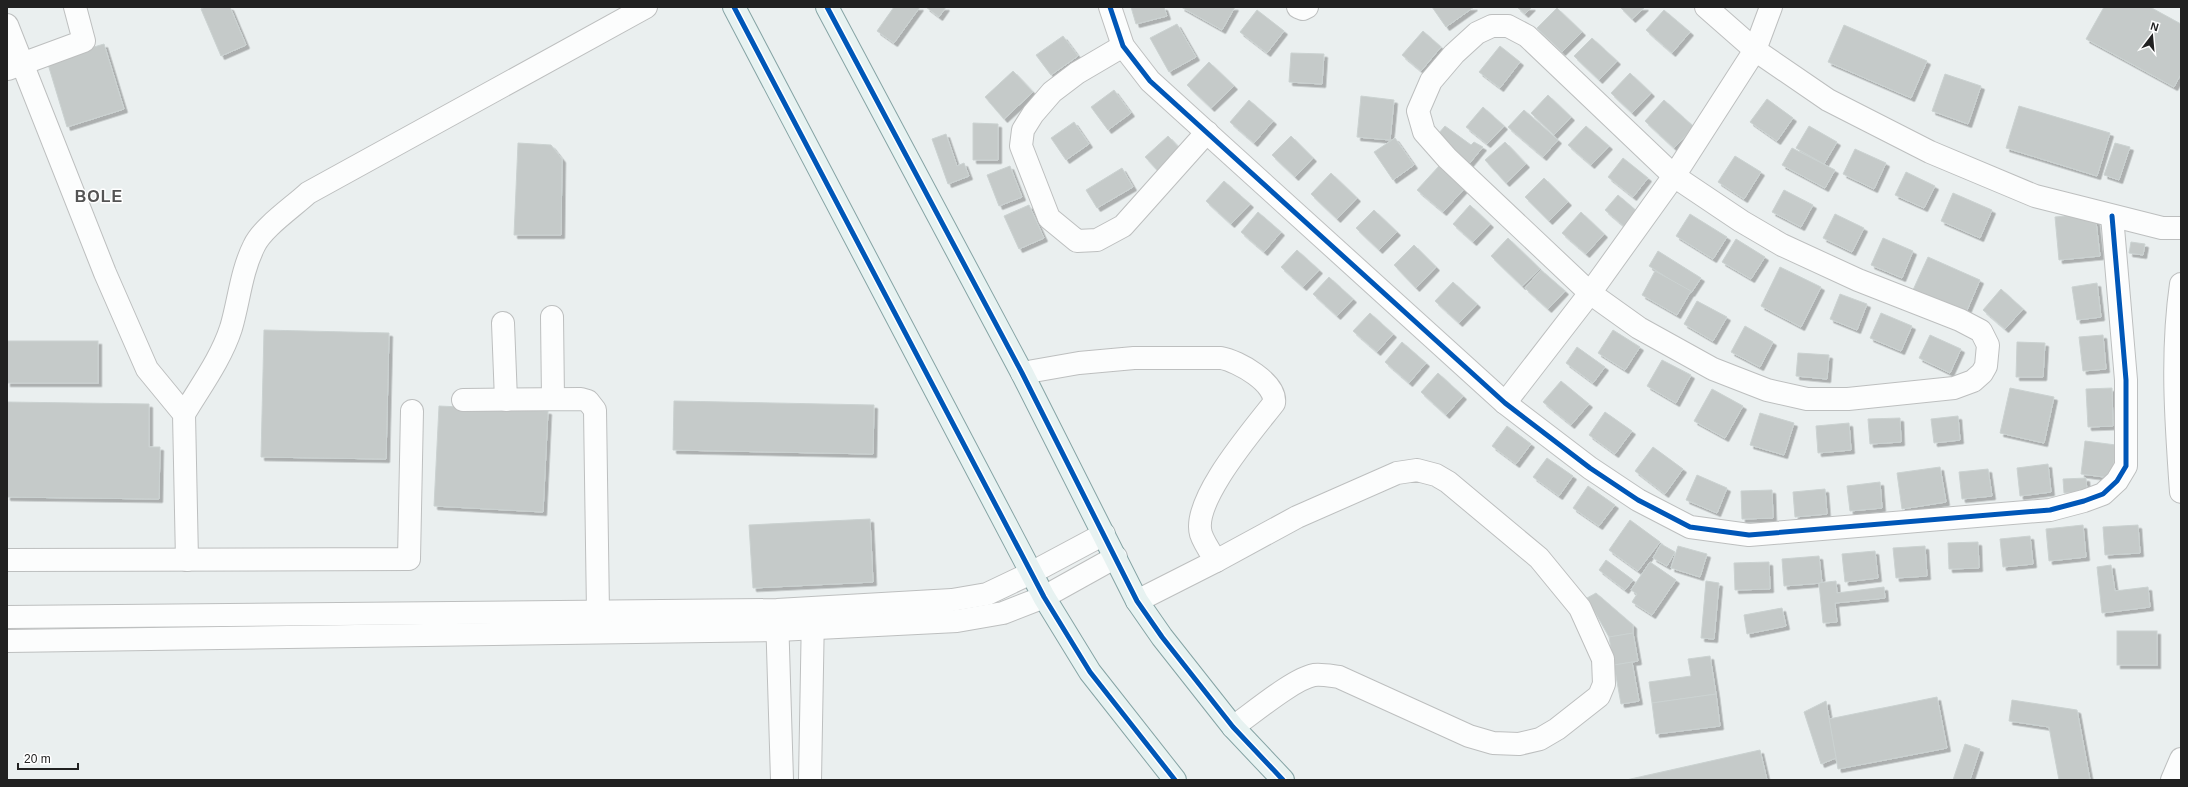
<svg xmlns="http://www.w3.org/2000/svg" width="2188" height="787" viewBox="0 0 2188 787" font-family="Helvetica,sans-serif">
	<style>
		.building { fill: #c5cac9; stroke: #cbd2d1; filter: url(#shadow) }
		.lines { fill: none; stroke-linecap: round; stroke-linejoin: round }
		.minor-casing { stroke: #bdbfbf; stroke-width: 24 }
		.major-casing { stroke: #86a4a5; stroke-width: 24 }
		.minor { stroke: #fcfdfd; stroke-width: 22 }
		.major { stroke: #e7f2f1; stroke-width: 22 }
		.cycleway-casing { stroke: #fff; stroke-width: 8 }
		.cycleway { stroke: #0057b8; stroke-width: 5 }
		.labels { text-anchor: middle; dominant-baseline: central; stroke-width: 3; stroke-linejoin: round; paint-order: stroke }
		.district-label { font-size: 16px; font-weight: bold; letter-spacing: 1px; fill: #545454; stroke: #fff }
	</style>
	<defs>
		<filter id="shadow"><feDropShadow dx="3.5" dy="3.5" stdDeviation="0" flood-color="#0004"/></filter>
	</defs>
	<rect width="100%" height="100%" fill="#eaefef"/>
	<g class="building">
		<polygon points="205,7 230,7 246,45 221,56 201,9"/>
		<polygon points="894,7 920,7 894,43 877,31"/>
		<polygon points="926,7 946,7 939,17"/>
		<polygon points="1131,7 1164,7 1167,16 1136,24"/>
		<polygon points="1181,7 1235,7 1222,30"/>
		<polygon points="1432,7 1474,7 1446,27"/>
		<polygon points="1517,7 1532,7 1525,14"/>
		<polygon points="1620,7 1645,7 1632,19"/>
		<polygon points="2104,7 2150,7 2181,24 2181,74 2174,87 2086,39"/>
		<polygon points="1557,8 1582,32 1562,52 1537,28"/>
		<polygon points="1257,10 1284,31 1267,53 1240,32"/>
		<polygon points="1664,10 1690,32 1672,53 1646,30"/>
		<polygon points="1177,24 1196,57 1169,72 1150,38"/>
		<polygon points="1844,25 1927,61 1911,98 1828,62"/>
		<polygon points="1423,31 1441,47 1421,71 1402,55"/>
		<polygon points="1063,36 1078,56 1051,75 1036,55"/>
		<polygon points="1592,38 1617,61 1599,80 1574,56"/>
		<polygon points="104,44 124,109 67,127 47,61"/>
		<polygon points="1500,46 1520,62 1500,88 1479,72"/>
		<polygon points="1291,53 1324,54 1322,84 1289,82"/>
		<polygon points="1209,62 1234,86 1211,108 1187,85"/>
		<polygon points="1013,71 1033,92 1004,119 985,97"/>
		<polygon points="1630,73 1651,93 1632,113 1611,93"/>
		<polygon points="1945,74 1981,86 1968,124 1932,111"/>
		<polygon points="1114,90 1131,113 1108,130 1091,107"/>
		<polygon points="1548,95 1571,117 1554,135 1531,113"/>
		<polygon points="1361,96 1394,100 1390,140 1357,137"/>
		<polygon points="1767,99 1793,118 1777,141 1750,122"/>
		<polygon points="1249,100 1273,121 1254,143 1230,122"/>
		<polygon points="1664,100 1694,127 1674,148 1645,121"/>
		<polygon points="2019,106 2110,133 2097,176 2006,148"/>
		<polygon points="1483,107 1504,126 1487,144 1466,127"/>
		<polygon points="1524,110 1558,140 1543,157 1508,127"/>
		<polygon points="1074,122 1089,144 1066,160 1051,138"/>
		<polygon points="973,123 998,124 998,160 973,160"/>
		<polygon points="1445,126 1471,145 1474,142 1483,147 1469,164 1438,134"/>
		<polygon points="1586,126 1609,146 1591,165 1568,145"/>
		<polygon points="1809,126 1837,142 1824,164 1796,148"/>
		<polygon points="946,134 957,166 964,163 969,176 948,184 932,139"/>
		<polygon points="1168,136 1183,152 1160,173 1145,157"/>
		<polygon points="1291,136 1313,158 1295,177 1272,155"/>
		<polygon points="1395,138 1414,165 1393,180 1374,152"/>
		<polygon points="1505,142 1526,164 1506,183 1485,160"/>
		<polygon points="518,143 551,145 562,159 561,235 514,235"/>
		<polygon points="2115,143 2130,147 2119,180 2104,175"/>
		<polygon points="1792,148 1835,170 1825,188 1782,165"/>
		<polygon points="1855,149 1886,163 1874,189 1843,174"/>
		<polygon points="1735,156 1761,172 1744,199 1718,182"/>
		<polygon points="1623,158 1648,178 1633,197 1608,177"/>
		<polygon points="1010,166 1022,197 999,206 987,175"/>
		<polygon points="1439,166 1464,189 1443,212 1417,190"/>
		<polygon points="1122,168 1133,187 1097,208 1086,190"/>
		<polygon points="1906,172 1935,186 1924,208 1895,195"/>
		<polygon points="1331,173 1357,198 1337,219 1311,194"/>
		<polygon points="1544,178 1568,202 1549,221 1525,197"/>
		<polygon points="1224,181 1250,204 1231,224 1206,201"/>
		<polygon points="1784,190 1813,205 1801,227 1772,212"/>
		<polygon points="1953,193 1992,210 1980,238 1941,221"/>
		<polygon points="1618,195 1639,213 1626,228 1605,210"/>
		<polygon points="1029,205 1044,238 1019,249 1004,216"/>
		<polygon points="1470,205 1490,224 1473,242 1453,224"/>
		<polygon points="1374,210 1397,232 1379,250 1356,228"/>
		<polygon points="1258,212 1281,232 1264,252 1241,232"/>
		<polygon points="1581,212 1604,234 1586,254 1562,233"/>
		<polygon points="2095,213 2100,256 2059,260 2055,217"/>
		<polygon points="1690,214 1727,237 1713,259 1676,236"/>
		<polygon points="1835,214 1864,228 1852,252 1823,238"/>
		<polygon points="1508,238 1540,269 1522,286 1491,256"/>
		<polygon points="1883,238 1913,251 1902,278 1871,265"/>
		<polygon points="1736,239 1765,257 1751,279 1722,262"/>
		<polygon points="2131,242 2145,244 2143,255 2129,253"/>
		<polygon points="1414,245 1436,267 1416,288 1394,265"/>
		<polygon points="1297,250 1319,270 1303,287 1281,267"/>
		<polygon points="1658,251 1701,278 1691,293 1649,266"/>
		<polygon points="1928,257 1980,280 1965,315 1913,290"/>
		<polygon points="1780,267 1821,287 1801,327 1761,306"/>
		<polygon points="1541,270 1565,291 1548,309 1525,288"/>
		<polygon points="1655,271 1691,291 1677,315 1642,295"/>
		<polygon points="1329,277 1353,299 1337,316 1313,294"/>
		<polygon points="1453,282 1477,304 1459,323 1435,301"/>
		<polygon points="2097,283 2101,317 2077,320 2072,287"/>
		<polygon points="2001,289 2023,309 2005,329 1983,310"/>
		<polygon points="1840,294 1867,304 1857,330 1830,319"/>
		<polygon points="1697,301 1727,317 1713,341 1684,324"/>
		<polygon points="1370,313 1393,334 1377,352 1353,331"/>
		<polygon points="1881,313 1912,326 1901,351 1870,338"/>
		<polygon points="1745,326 1773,342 1760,367 1731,352"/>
		<polygon points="264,330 389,333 386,459 261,457"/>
		<polygon points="1613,330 1640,347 1625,370 1598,353"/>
		<polygon points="1930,335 1961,349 1950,373 1919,358"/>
		<polygon points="2103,335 2106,369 2083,371 2079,337"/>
		<rect x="7" y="341" width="91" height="42"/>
		<polygon points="1402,342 1426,363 1409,383 1385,362"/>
		<polygon points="2017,342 2045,343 2043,377 2016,377"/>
		<polygon points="1577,347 1605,367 1593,383 1566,363"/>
		<polygon points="1798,353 1829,355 1827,379 1796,376"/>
		<polygon points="1662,360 1691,375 1676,403 1647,386"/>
		<polygon points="1438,373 1463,396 1446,415 1421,392"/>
		<polygon points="1561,381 1589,404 1571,425 1543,402"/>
		<polygon points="2010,388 2054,397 2044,443 2000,433"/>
		<polygon points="2112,388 2113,426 2088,427 2086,389"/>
		<polygon points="1712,389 1743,406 1725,438 1694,421"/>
		<polygon points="674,401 874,405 873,454 673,450"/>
		<polygon points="7,402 149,404 149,447 160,447 159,499 7,497"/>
		<polygon points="439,406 548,411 543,512 434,506"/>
		<polygon points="1605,412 1632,431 1615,454 1589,435"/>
		<polygon points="1760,413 1794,423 1784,455 1750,445"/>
		<polygon points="1958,416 1960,440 1934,443 1931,419"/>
		<polygon points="1900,418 1901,442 1870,444 1868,419"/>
		<polygon points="1849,423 1851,450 1818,453 1816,426"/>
		<polygon points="1507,426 1531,444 1516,464 1492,446"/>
		<polygon points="2085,441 2116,445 2112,478 2081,474"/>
		<polygon points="1653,447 1683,469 1665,494 1635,471"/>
		<polygon points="1547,458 1573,476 1559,496 1533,477"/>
		<polygon points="2048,464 2051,492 2020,496 2017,468"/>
		<polygon points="1940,467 1946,502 1902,509 1897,473"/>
		<polygon points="1988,469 1992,496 1962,499 1959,472"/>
		<polygon points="1697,475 1727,488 1717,513 1686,500"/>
		<polygon points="2086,478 2087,492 2064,493 2063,479"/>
		<polygon points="1880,482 1882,508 1850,511 1847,486"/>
		<polygon points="1588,486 1615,505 1599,526 1573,508"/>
		<polygon points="1825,489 1827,514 1795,517 1793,492"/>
		<polygon points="1772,490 1773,518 1742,519 1741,491"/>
		<polygon points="870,519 873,582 753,588 749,525"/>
		<polygon points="1630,520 1660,542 1638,571 1609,550"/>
		<polygon points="2083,525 2086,557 2049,561 2046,529"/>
		<polygon points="2138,525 2140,553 2105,555 2103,527"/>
		<polygon points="2030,536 2033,564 2003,567 2000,539"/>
		<polygon points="1978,542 1979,568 1949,569 1948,543"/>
		<polygon points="1661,544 1675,552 1667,566 1653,558"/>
		<polygon points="1678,546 1707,554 1700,577 1671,568"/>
		<polygon points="1925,546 1927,576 1896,578 1893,548"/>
		<polygon points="1875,551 1878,578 1845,582 1842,554"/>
		<polygon points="1819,556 1822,583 1784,586 1782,559"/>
		<polygon points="1606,560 1633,580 1625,590 1599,570"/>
		<polygon points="1650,562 1676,580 1652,615 1632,602 1637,594 1631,590"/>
		<polygon points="1769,562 1770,589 1735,590 1734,563"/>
		<polygon points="2111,565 2115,591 2148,587 2150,607 2102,613 2097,567"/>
		<polygon points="1706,581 1719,583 1714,639 1701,638"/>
		<polygon points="1836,581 1837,593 1884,587 1885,598 1835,603 1837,622 1823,623 1819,583"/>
		<polygon points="1596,593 1633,625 1633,633 1609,637 1587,598"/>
		<polygon points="1782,608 1786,626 1747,634 1744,615"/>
		<rect x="2117" y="631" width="40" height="34"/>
		<polygon points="1633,633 1638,661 1614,665 1609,637"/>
		<polygon points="1710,656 1716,694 1652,703 1649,682 1691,676 1688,659"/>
		<polygon points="1632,662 1639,701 1621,704 1614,665"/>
		<polygon points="1716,694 1720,726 1656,734 1652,703"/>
		<polygon points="1937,697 1947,748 1838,769 1829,719"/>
		<polygon points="2012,700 2077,710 2090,780 2059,780 2049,727 2009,721"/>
		<polygon points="1826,701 1836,758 1821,764 1804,712"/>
		<polygon points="1965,744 1980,749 1970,780 1953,780"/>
		<polygon points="1760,750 1767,780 1626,780"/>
	</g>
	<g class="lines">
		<g class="minor-casing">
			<g id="minor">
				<polyline points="1110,7 1123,46 1150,81 1505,403 1590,468 1638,500 1690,527 1749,535 2050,510 2084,501 2103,494 2117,481 2126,466 2126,380 2112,216"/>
				<polyline points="1298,7 1303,9 1307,7"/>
				<polyline points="1706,7 1755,50 1828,100 1930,152 2035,196 2162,228 2181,228"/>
				<polyline points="7,25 105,273 147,369 184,414 187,560"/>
				<polygon points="1492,26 1508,26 1527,36 1674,176 1741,221 1782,245 1858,280 1960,320 1981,331 1988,345 1986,366 1982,373 1973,381 1954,388 1848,399 1807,399 1767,390 1713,369 1639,328 1590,293 1447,158 1424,132 1418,111 1431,81 1454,54 1477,33"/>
				<polyline points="1123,46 1077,73 1052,92 1033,114 1023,130 1021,146 1049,218 1077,241 1097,240 1123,226 1207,132"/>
				<polyline points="8,69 84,41 75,7"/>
				<path d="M 2181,284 C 2171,353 2176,422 2181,492"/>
				<polyline points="552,317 553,399"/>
				<polyline points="503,323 506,400"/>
				<path d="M 1022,373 L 1079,363 L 1134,358 L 1221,358 C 1238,361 1277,383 1274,403 C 1254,429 1191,501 1201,534 C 1204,543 1211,553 1216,561"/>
				<polyline points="463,400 581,399 588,401 595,410 598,612"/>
				<polyline points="1505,403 1590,293 1674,176 1755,50 1771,7"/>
				<path d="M 184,414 C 200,387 221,359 231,328 C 239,301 241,272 254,246 C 262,228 293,207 308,193 L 646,7"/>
				<polyline points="7,560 409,559 412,411"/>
				<path d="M 1137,601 L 1216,561 L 1297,517 L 1397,473 L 1417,470 L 1436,475 L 1448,482 L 1539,558 L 1580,608 L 1603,659 L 1604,684 L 1599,696 L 1557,729 L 1540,739 L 1519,744 L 1493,743 L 1469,736 L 1339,677 C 1331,676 1322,674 1314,675 C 1293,679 1252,714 1233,727"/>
				<polyline points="777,615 782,780"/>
				<polyline points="7,617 777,610 952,600 987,594 1031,573 1104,534"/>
				<polyline points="7,641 778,630 957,621 1003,613 1044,597 1116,557"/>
				<polyline points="810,780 813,613"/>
				<polyline points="2172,780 2181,759"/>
			</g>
		</g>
		<g class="major-casing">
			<g id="major">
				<polyline points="734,7 1044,597 1090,672 1175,780"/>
				<polyline points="827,7 1022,373 1137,601 1162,637 1233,727 1283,780"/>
			</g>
		</g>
		<use href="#minor" class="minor"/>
		<use href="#major" class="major"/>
		<g class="cycleway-casing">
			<g id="cycleway">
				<polyline points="734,7 1044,597 1090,672 1175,780"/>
				<polyline points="827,7 1022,373 1137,601 1162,637 1233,727 1283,780"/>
				<polyline points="1110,7 1123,46 1150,81 1505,403 1590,468 1638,500 1690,527 1749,535 2050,510 2084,501 2103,494 2117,481 2126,466 2126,380 2112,216"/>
			</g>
		</g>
		<use href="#cycleway" class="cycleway"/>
	</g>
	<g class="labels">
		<g class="district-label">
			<text x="99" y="196">BOLE</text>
		</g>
	</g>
	<rect width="2188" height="787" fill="none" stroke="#212121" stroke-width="16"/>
	<g transform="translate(2152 36) rotate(16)" stroke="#ffffff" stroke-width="3" paint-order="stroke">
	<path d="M0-3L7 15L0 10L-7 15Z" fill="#212121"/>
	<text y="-6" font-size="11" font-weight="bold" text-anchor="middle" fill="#212121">N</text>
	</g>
	<path d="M18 763v6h60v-6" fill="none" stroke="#212121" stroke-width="2"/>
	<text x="24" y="763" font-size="12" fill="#212121" stroke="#ffffff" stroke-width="3" paint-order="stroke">20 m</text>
</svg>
